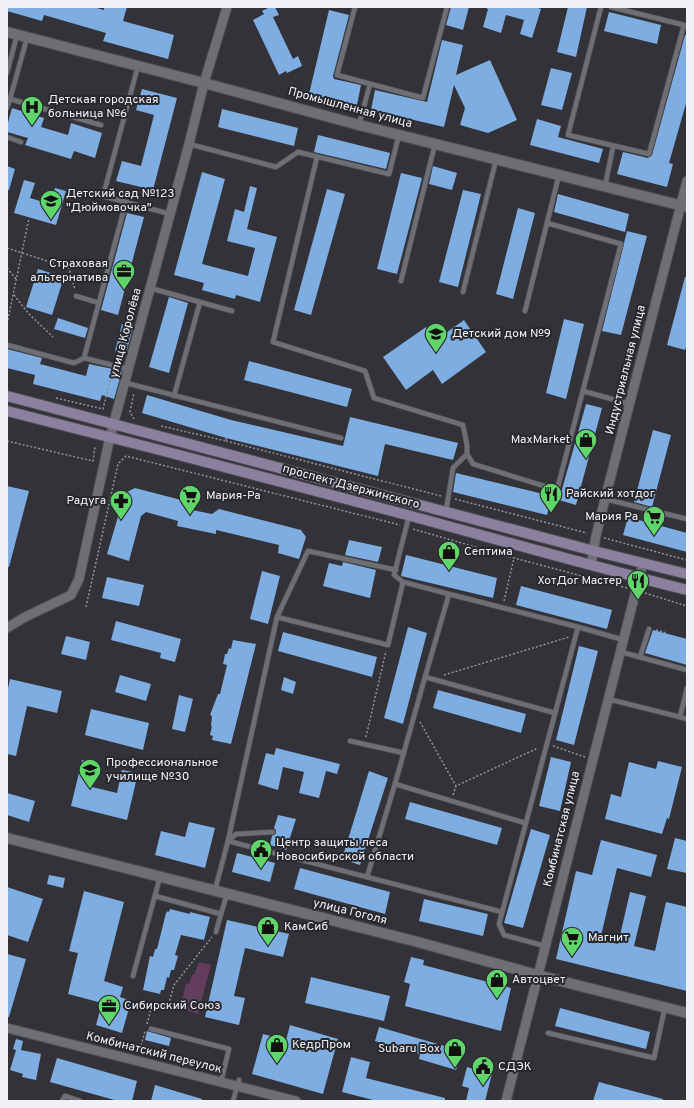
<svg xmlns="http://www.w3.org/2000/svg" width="694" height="1108" viewBox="0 0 694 1108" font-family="Overpass,sans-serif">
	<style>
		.green { fill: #633d5e }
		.building { fill: #7eade1 }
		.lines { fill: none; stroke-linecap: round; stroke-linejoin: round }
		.service-casing { stroke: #4d4e52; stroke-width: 6 }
		.minor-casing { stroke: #4d4e52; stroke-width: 11 }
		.tertiary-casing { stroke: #4d4e52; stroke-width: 12 }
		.secondary-casing { stroke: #4d4e52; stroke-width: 12 }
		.path { stroke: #919196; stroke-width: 1.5; stroke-dasharray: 2 2; stroke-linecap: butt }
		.service { stroke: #6e6f75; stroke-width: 4.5 }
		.minor { stroke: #6e6f75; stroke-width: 9 }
		.tertiary { stroke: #6e6f75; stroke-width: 10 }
		.secondary { stroke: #8b809e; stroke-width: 10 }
		.labels { text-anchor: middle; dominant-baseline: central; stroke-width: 4; stroke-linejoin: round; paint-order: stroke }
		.poi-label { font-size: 12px; fill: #f0f1f5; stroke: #28292e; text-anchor: start }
		.street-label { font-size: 12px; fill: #f0f1f5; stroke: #28292e }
	</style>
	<rect width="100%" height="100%" fill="#323238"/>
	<polygon class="green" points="199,962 211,965 198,1014 175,1007 177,1000 182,1001 186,983 189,984 192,975 194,975"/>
	<g class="building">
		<polygon points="7,7 93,7 104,10 104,7 127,7 123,21 174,35 168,59 103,41 106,33 44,15 42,21 7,11"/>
		<polygon points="270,7 275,7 279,15 273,17 293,59 298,56 302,66 287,73 286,71 279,75 253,20 264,14 262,11"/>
		<polygon points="451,7 469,7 463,30 446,25"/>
		<polygon points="487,7 535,7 541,9 532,38 520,34 524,20 506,15 501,33 483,27 488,9 487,9"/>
		<polygon points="568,7 587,7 576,57 557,52"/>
		<polygon points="329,10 349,15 333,76 334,79 361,85 357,105 309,94"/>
		<polygon points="609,12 661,25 657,44 604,31"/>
		<polygon points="685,35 687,35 687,100 669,163 673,164 667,187 617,174 623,152 648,158 652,155"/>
		<polygon points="442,40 463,45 456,75 490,60 517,120 488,133 460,125 465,108 454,85 444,127 371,110 375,90 427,102"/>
		<polygon points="551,68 572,73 562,110 541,105"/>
		<polygon points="142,89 177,98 153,190 116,181 122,161 141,166 154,115 136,110"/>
		<polygon points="12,108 44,118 41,127 68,135 71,123 102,133 95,158 74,151 71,159 25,145 28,138 7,132 7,126"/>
		<polygon points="222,109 298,128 294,146 218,127"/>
		<polygon points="537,119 561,126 558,137 603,149 599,163 530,145"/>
		<polygon points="318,135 390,153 386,169 314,152"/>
		<polygon points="7,166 15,169 9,190 7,190"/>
		<polygon points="433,166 457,173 452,190 429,184"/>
		<polygon points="202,172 225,179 202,264 248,276 255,248 227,241 235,209 244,212 250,186 257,188 247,229 277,237 260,302 236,295 235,299 202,290 204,283 174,275"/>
		<polygon points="401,173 422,178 397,274 377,269"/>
		<polygon points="24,180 35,183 30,198 50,204 55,188 66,191 56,225 14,213"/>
		<polygon points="327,189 345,194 311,315 294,310"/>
		<polygon points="463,190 481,194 458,287 439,282"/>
		<polygon points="558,194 629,214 625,232 554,212"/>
		<polygon points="518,208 535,213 513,299 496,294"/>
		<polygon points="127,213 144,217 118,315 101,310"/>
		<polygon points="627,231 647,236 621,335 602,331"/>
		<polygon points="38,269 64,277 52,315 26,307"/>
		<polygon points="685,277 687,277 687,343 685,350 667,345"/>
		<polygon points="169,297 188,303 169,373 149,367"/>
		<polygon points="58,318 88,328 85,338 54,329"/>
		<polygon points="564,319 584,324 566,399 546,393"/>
		<polygon points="464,320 486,352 442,384 433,370 406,390 383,357 426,327 436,340"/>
		<polygon points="122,324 133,327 126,354 115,351"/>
		<polygon points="7,349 42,358 40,364 86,376 89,364 122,371 114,399 102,395 100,401 33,384 35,375 7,368"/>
		<polygon points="249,361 352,389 347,407 244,380"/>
		<polygon points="147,395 231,420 343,446 350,417 458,443 453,460 385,444 378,476 226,438 142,413"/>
		<polygon points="586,404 602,408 576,505 559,500"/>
		<polygon points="653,430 671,435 652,507 634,502"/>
		<polygon points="456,473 552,496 547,515 453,492"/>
		<polygon points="7,486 29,491 9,567 7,567"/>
		<polygon points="135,488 185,501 192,510 212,514 219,509 301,530 306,537 299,559 278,553 279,545 216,530 216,534 177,526 178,521 146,512 141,516 129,561 107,554 125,493"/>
		<polygon points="628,517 687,533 687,552 623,535"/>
		<polygon points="349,540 382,547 378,562 345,555"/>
		<polygon points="406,555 497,578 493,598 401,576"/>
		<polygon points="343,562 376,570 370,598 323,586 329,563 342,566"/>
		<polygon points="262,571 280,576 268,624 250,619"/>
		<polygon points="107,577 144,585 139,606 102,598"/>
		<polygon points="521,586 612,610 607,629 516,605"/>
		<polygon points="116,621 181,639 175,662 160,658 161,653 111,640"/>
		<polygon points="408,627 427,633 403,724 384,718"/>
		<polygon points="653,630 687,639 687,665 645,653"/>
		<polygon points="283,632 377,657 372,677 278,651"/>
		<polygon points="66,636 90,642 86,660 61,654"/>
		<polygon points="233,640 256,644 231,744 212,740 213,736 210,735 212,726 211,726 212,716 210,715 218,694 220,694 227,665 223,664 225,654 227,654 229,648 231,649"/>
		<polygon points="579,646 598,651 574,745 556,740"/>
		<polygon points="120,675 151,684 146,701 115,692"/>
		<polygon points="284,677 296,682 293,694 281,690"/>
		<polygon points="10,679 62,691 57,713 27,706 16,756 7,754 7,693"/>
		<polygon points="438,690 526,714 521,733 433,708"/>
		<polygon points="179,695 193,699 185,732 172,729"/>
		<polygon points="91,709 149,723 143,750 85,735"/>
		<polygon points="276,748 340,764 337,774 326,771 319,798 299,793 304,772 283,767 278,790 258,784 266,753 274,755"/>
		<polygon points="551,757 571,762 560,811 539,806"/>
		<polygon points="82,760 98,764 92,787 117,793 122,770 138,773 127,820 71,806"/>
		<polygon points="658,761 682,767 669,819 667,818 662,834 605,819 611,794 621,797 629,762 656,769"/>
		<polygon points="369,771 388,778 360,865 342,859"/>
		<polygon points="7,793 35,801 29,822 7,815"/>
		<polygon points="410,802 502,828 497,845 405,819"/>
		<polygon points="278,815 296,819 286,850 270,845 272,836 276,833 276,830 274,828"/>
		<polygon points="189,822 215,828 205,868 155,855 161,831 185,837"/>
		<polygon points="531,829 550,835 523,928 504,923"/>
		<polygon points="675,838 687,841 687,873 667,869"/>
		<polygon points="601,840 657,855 651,877 617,868 600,940 618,944 630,892 646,896 634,946 655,951 666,902 687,907 687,991 556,959 576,871 592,875"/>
		<polygon points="237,853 275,863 270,882 232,872"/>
		<polygon points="300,868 390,892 385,914 294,889"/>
		<polygon points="49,875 65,878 63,888 47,884"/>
		<polygon points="7,887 43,899 28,942 7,935"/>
		<polygon points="84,891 124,902 104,981 123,987 120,997 131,1001 122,1033 96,1025 102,1003 68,994 78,953 69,951"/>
		<polygon points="424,899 488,914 483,936 419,921"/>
		<polygon points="170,909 190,914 190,912 210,917 204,940 181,935 175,955 178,956 174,970 171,970 169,978 167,977 164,990 161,990 160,994 143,990 150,956 153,957 155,949 157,949 166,913 168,911 169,912"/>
		<polygon points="227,920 289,934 283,957 245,948 234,996 245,998 239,1025 205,1017"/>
		<polygon points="7,954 26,959 9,1017 7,1017"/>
		<polygon points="411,957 424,960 423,965 511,988 501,1031 405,1006 410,984 404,982"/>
		<polygon points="311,977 390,996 384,1021 305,1003"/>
		<polygon points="560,1008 650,1032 646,1049 555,1026"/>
		<polygon points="290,1025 338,1039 323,1094 252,1074 263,1034 286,1040"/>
		<polygon points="379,1027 462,1051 456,1070 419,1059 420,1054 375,1041"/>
		<polygon points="147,1031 171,1038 169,1046 145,1040"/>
		<polygon points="16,1039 23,1041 21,1050 41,1054 36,1080 22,1077 23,1074 10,1070 16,1050 13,1049"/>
		<polygon points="351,1057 370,1062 366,1078 445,1098 445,1101 377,1101 342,1092"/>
		<polygon points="57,1058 137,1081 132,1101 118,1101 50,1082"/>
		<polygon points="467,1067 492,1074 485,1101 466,1101 469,1088 462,1086"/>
		<polygon points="599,1082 663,1099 663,1101 593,1101"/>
		<polygon points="155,1085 202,1099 202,1101 151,1101"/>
	</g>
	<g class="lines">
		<g class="service-casing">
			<g id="service">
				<polyline points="355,7 337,75 423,98 447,7"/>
				<polyline points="601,7 568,135 649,154 684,25 611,7"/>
				<polyline points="27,38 10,99 101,125"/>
				<polyline points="138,66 103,196 170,214"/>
				<polyline points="7,73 17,35"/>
				<polyline points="7,108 10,99"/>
				<polyline points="359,125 370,84"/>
				<polyline points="7,137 21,142"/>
				<polyline points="189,144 276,167 298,152 389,174 399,135"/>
				<polyline points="317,157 273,342 365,371 374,398 463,425 467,445 467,454 473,464 557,490 621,244 547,223"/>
				<polyline points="605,186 613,147"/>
				<polyline points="401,281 435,144"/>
				<polyline points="150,288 232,311"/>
				<polyline points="463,292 496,160"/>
				<polyline points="76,296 99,303"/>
				<polyline points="525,311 559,175"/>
				<polyline points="7,345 74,363 84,358 128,369"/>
				<polyline points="84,358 126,202"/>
				<polyline points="126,383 341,438"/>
				<polyline points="583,391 630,404"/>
				<polyline points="174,396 200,302"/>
				<polyline points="605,499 687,519"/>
				<polyline points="446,511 453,468 467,454"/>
				<polyline points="409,516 394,575 403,582 449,594"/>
				<polyline points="277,617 308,551 396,570"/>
				<polyline points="621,652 687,670"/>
				<polyline points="640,657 649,629"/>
				<polyline points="425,677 449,594 578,627"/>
				<polyline points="608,699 680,717 687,688"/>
				<polyline points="680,717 687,719"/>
				<polyline points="350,741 404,753"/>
				<polyline points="395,784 425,677 555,713"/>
				<polyline points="273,832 236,834 228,841 277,617 388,645 403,582"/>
				<polyline points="367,877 395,784 525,823"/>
				<polyline points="215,890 228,841 502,912"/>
				<polyline points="155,896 221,914 216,932"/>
				<polyline points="221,914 227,894"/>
				<polyline points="545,946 504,935 499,924 578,627 624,640"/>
				<polyline points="133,976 160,877"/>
				<polyline points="151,1029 229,1049 221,1082"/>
				<polyline points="548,1033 654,1058 665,1007"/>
				<polyline points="62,1101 65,1096 80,1101"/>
				<polyline points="233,1101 239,1080"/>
			</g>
		</g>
		<g class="minor-casing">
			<g id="minor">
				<polyline points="591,565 596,536 605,499 687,181"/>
				<polyline points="7,628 25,617 71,595 79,579 110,437 189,144 204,83 227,7"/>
				<polyline points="7,1028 296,1101"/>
				<polyline points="506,1101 643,563"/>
			</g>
		</g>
		<g class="tertiary-casing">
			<g id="tertiary">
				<polyline points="7,32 204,83 359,125 687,207"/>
				<polyline points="7,838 414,941 537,975 687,1013"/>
			</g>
		</g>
		<g class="secondary-casing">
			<g id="secondary">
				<polyline points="7,396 594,551 687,574"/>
				<path d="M 7,411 C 142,445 276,480 411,516 C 503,541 595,567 687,590"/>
			</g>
		</g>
		<g class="path">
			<polyline points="7,248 69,268 75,290"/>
			<polyline points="7,268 16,279"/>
			<polyline points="14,295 29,314 53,337"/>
			<polyline points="7,324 29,218"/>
			<polyline points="56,398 103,409 112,373"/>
			<polyline points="134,419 130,412 134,393"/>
			<polyline points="161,426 226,441 226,438"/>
			<polyline points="7,441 93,461 95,447"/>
			<polyline points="226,441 441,496"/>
			<polyline points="455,499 587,533"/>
			<polyline points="413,529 514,558 627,588"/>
			<polyline points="604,538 687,560"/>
			<polyline points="645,593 687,606"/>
			<polyline points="504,601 514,558"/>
			<polyline points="86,607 118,464 126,456 400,525"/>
			<polyline points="656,630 667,633"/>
			<polyline points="444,675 569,637"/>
			<polyline points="420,722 456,786"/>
			<polyline points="366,737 386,651"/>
			<polyline points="553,746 585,757"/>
			<polyline points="453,795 456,786 538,748"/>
			<polyline points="147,1024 153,1002 168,1006 174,985 212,937"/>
			<polyline points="139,1053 145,1031"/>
		</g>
		<use href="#service" class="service"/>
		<use href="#minor" class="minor"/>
		<use href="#tertiary" class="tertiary"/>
		<use href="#secondary" class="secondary"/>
	</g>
	<defs>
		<g id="hospital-pin" transform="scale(1.15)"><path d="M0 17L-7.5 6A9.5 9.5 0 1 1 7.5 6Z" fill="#60d56a" stroke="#28292e"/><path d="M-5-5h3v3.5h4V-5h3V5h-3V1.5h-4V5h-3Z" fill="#111"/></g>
		<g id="school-pin" transform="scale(1.15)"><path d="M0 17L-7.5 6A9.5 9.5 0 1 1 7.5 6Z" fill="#60d56a" stroke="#28292e"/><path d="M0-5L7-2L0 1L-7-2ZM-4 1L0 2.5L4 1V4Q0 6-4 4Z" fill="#111"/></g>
		<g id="office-pin" transform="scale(1.15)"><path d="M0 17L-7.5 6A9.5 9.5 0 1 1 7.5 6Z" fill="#60d56a" stroke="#28292e"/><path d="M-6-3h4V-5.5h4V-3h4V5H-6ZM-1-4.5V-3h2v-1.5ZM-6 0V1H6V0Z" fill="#111"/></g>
		<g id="shop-pin" transform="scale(1.15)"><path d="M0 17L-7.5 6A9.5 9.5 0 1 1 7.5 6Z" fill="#60d56a" stroke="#28292e"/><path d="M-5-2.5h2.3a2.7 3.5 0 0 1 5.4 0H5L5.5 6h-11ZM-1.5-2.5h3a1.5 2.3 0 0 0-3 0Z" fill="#111"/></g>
		<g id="restaurant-pin" transform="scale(1.15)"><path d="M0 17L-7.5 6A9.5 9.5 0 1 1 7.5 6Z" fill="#60d56a" stroke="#28292e"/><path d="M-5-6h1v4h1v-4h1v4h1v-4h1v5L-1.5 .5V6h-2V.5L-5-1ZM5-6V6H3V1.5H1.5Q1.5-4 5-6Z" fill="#111"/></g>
		<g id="supermarket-pin" transform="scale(1.15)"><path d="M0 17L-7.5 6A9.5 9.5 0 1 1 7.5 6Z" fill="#60d56a" stroke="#28292e"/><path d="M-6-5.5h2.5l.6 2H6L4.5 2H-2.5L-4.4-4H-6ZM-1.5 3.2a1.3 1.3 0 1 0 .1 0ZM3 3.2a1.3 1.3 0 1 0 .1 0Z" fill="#111"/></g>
		<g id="pharmacy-pin" transform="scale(1.15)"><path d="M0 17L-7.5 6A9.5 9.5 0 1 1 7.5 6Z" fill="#60d56a" stroke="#28292e"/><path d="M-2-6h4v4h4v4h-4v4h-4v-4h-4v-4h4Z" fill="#111"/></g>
		<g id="university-pin" transform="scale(1.15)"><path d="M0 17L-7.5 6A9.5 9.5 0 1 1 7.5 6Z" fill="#60d56a" stroke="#28292e"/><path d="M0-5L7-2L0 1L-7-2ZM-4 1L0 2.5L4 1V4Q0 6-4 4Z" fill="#111"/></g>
		<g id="civic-pin" transform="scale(1.15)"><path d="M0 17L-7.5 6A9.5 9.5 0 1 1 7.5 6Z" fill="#60d56a" stroke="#28292e"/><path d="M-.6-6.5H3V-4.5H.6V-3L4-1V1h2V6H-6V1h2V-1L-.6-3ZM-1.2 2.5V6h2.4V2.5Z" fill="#111"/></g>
	</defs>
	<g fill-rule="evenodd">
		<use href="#hospital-pin" x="32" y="107"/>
		<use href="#school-pin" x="51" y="201"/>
		<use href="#office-pin" x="124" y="271"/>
		<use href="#school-pin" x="436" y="334"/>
		<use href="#shop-pin" x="586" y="440"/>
		<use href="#restaurant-pin" x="551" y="494"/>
		<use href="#supermarket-pin" x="190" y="496"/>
		<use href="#pharmacy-pin" x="121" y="501"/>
		<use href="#supermarket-pin" x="654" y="517"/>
		<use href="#shop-pin" x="449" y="552"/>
		<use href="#restaurant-pin" x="638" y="581"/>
		<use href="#university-pin" x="90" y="770"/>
		<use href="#civic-pin" x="261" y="850"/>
		<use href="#shop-pin" x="268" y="927"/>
		<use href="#supermarket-pin" x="572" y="938"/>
		<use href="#shop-pin" x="497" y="980"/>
		<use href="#office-pin" x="109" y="1006"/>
		<use href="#shop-pin" x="277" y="1045"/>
		<use href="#shop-pin" x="455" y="1049"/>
		<use href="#civic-pin" x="483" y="1067"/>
	</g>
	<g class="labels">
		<g class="poi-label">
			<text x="48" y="100">Детская городская<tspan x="48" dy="14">больница №6</tspan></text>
			<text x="66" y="194">Детский сад №123<tspan x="66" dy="14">"Дюймовочка"</tspan></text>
			<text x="108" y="264" text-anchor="end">Страховая<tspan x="108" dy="14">альтернатива</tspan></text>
			<text x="452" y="334">Детский дом №9</text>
			<text x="570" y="440" text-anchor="end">MaxMarket</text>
			<text x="566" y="494">Райский хотдог</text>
			<text x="206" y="496">Мария-Ра</text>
			<text x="106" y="501" text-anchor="end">Радуга</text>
			<text x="638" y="517" text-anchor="end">Мария Ра</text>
			<text x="464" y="552">Септима</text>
			<text x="622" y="581" text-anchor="end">ХотДог Мастер</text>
			<text x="106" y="763">Профессиональное<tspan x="106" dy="14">училище №30</tspan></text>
			<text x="276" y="843">Центр защиты леса<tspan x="276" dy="14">Новосибирской области</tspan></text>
			<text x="284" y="927">КамСиб</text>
			<text x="588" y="938">Магнит</text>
			<text x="512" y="980">Автоцвет</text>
			<text x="124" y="1006">Сибирский Союз</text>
			<text x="292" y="1045">КедрПром</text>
			<text x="440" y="1049" text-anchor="end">Subaru Box</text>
			<text x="498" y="1067">СДЭК</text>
		</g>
		<g class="street-label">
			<text transform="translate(350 108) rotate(15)">Промышленная улица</text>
			<text transform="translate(126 333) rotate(-75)">улица Королёва</text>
			<text transform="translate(626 370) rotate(-76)">Индустриальная улица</text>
			<text transform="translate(351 487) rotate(15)">проспект Дзержинского</text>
			<text transform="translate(562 829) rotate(-76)">Комбинатская улица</text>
			<text transform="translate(350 912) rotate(14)">улица Гоголя</text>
			<text transform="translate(154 1053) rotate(14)">Комбинатский переулок</text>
		</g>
	</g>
	<rect width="694" height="1108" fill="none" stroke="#f0f1f5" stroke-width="16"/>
</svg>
